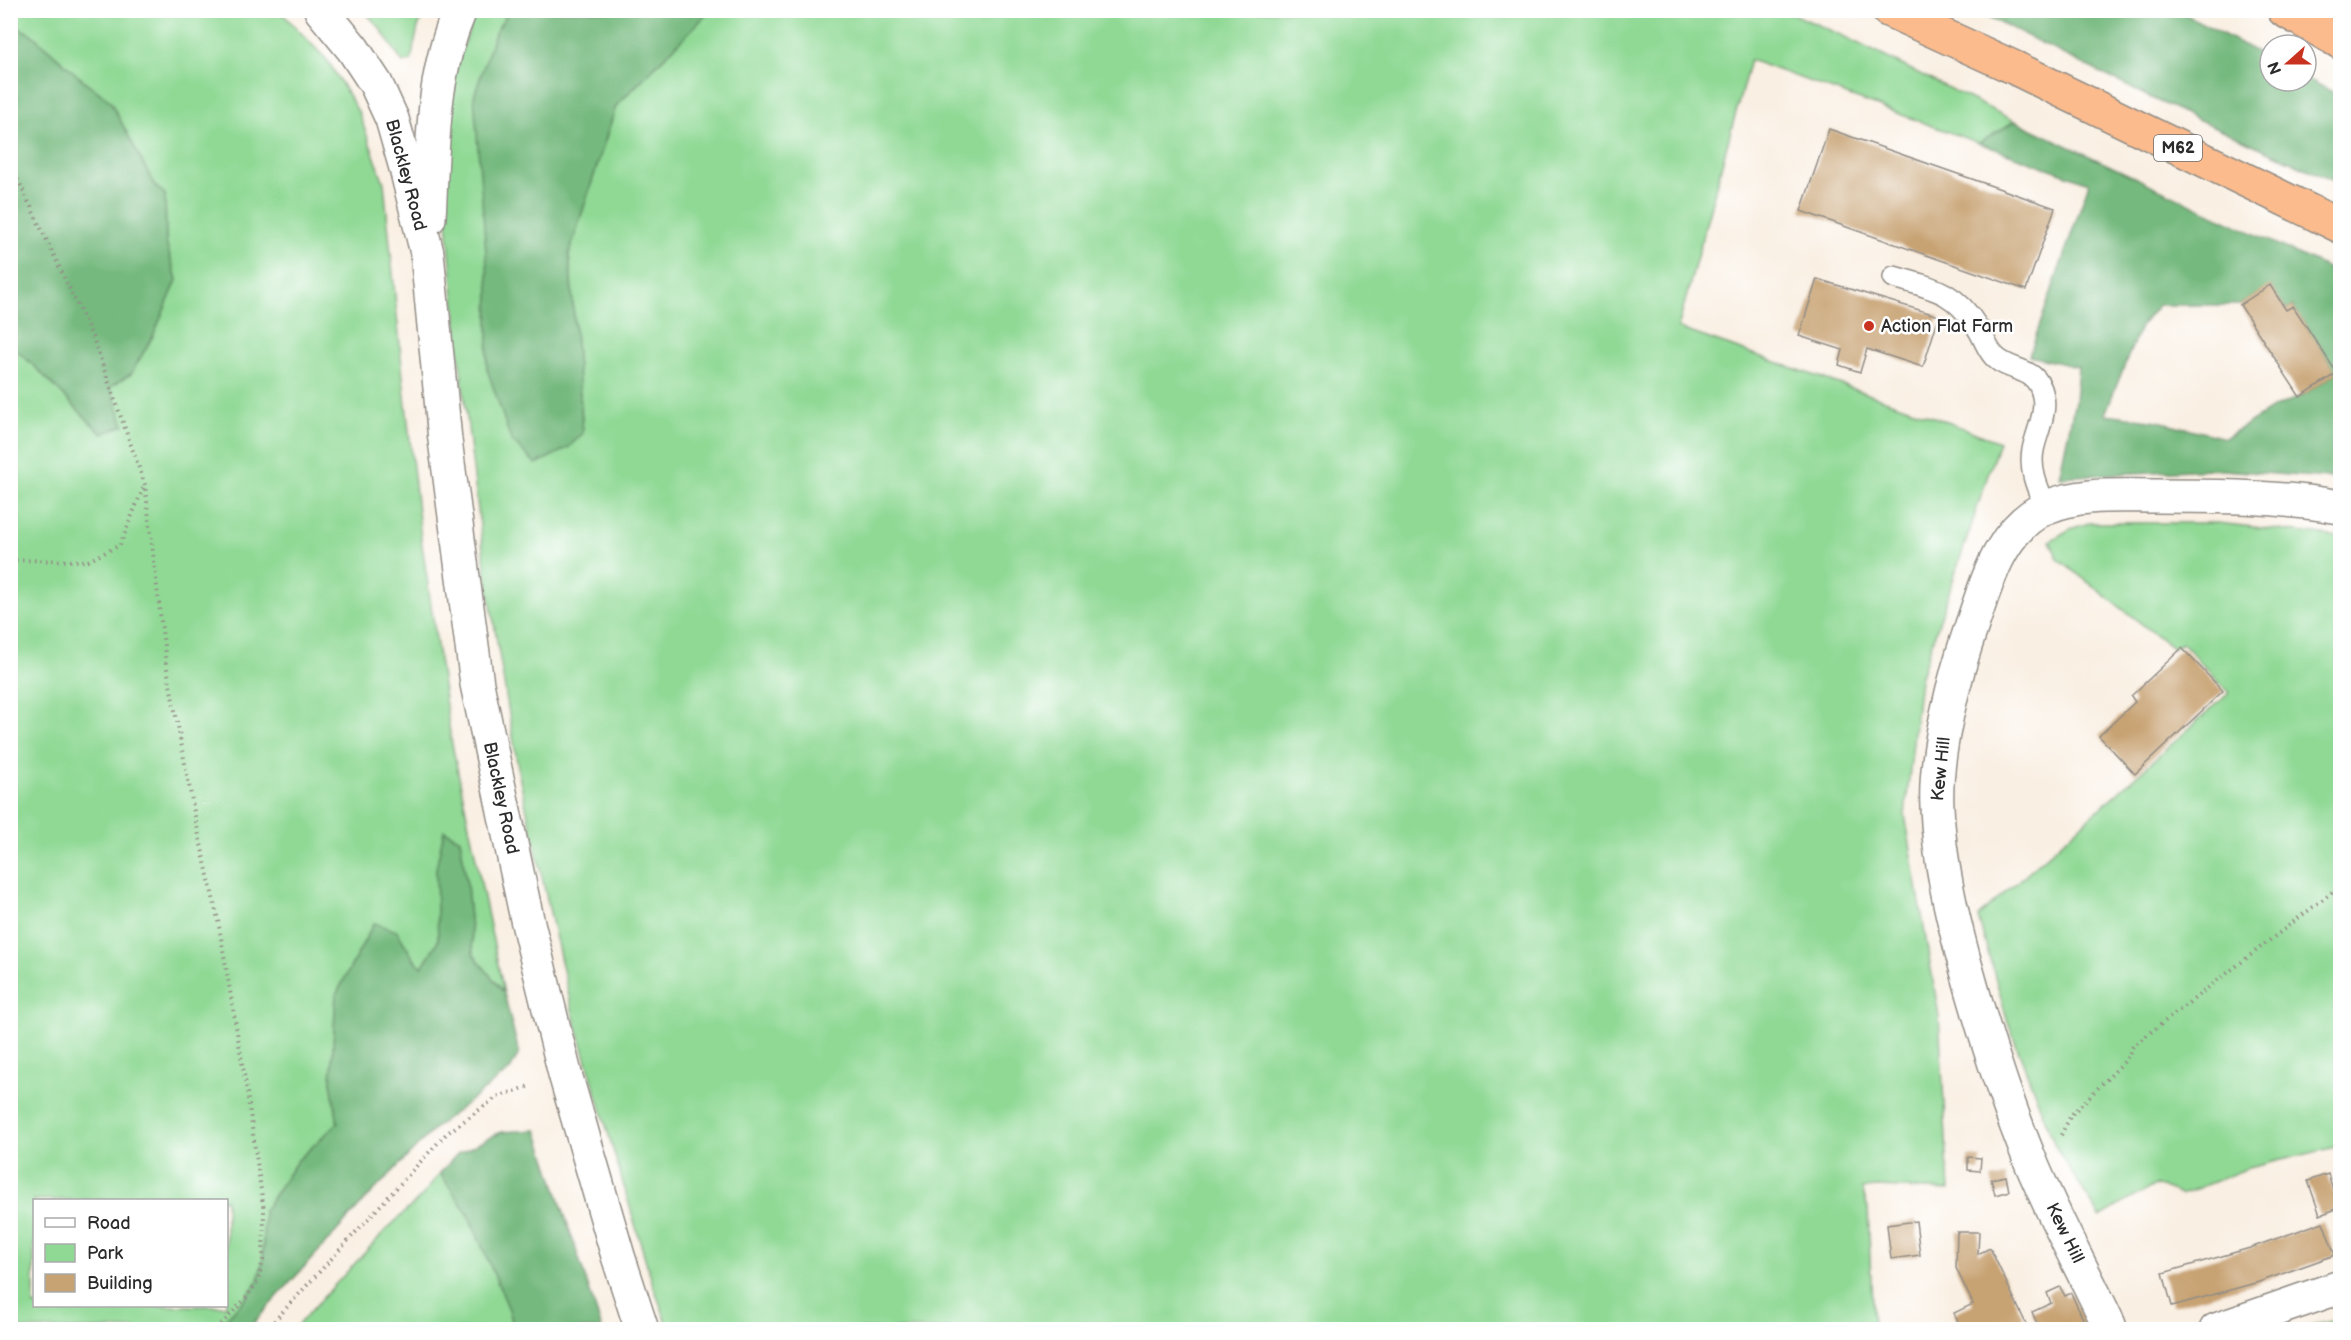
<svg xmlns="http://www.w3.org/2000/svg" width="2351" height="1340" viewBox="0 0 2351 1340" font-family="'Balsamiq Sans',sans-serif">
	<style>
		.green { fill: #90d995; stroke: #5e8260; stroke-width: 1.5; fill-rule: evenodd }
		.forest { fill: #74b97e; stroke: #507254; stroke-width: 1.5; fill-rule: evenodd }
		.building { fill: #c7a272 }
		.lines { fill: none; stroke-linecap: round; stroke-linejoin: round }
		.service-casing { stroke: #928d86; stroke-width: 24 }
		.minor-casing { stroke: #928d86; stroke-width: 36 }
		.tertiary-casing { stroke: #928d86; stroke-width: 36 }
		.motorway-casing { stroke: #928d86; stroke-width: 36 }
		.path { stroke: #928d86; stroke-width: 4; stroke-dasharray: 1.5 4.5; stroke-linecap: butt }
		.service { stroke: #fff; stroke-width: 21 }
		.minor { stroke: #fff; stroke-width: 33 }
		.tertiary { stroke: #fff; stroke-width: 33 }
		.motorway { stroke: #fbbb8d; stroke-width: 33 }
		.poi-dot { fill: #c8321e; stroke: #fff; stroke-width: 2 }
		.labels { text-anchor: middle; dominant-baseline: central; stroke-width: 5; stroke-linejoin: round; paint-order: stroke }
		.shield { fill: #fff; stroke: #6b6b6b; stroke-width: 1.5 }
		.shield-label { font-size: 16px; font-weight: bold; fill: #2b2b2b }
		.street-label { font-size: 18px; fill: #2b2b2b; stroke: #fff }
		.poi-label { font-size: 18px; fill: #2b2b2b; stroke: #fff; text-anchor: start }
	</style>
	<rect width="100%" height="100%" fill="#fff"/>
	<filter id="ink" filterUnits="userSpaceOnUse"><feTurbulence type="fractalNoise" baseFrequency=".0167" numOctaves="2"/><feDisplacementMap in="SourceGraphic" scale="12" xChannelSelector="R" yChannelSelector="G"/><feConvolveMatrix kernelMatrix="1 2 1 2 8 2 1 2 1" color-interpolation-filters="sRGB"/></filter>
	<filter id="wash" filterUnits="userSpaceOnUse"><feTurbulence type="fractalNoise" baseFrequency=".008" numOctaves="4" result="noise"/><feDisplacementMap in="SourceGraphic" scale="24" xChannelSelector="R" yChannelSelector="G"/><feGaussianBlur stdDeviation="1.35" result="paint"/><feColorMatrix in="noise" values="0 0 0 0 0 0 0 0 0 0 0 0 0 0 0 0 0 1.4 0 .05"/><feComposite in="paint" operator="in"/></filter>
	<g filter="url(#wash)">
		<rect width="100%" height="100%" fill="#f9efe2"/>
		<g class="green">
			<path d="M 11,10 L 280,11 L 328,61 L 359,113 L 384,183 L 404,387 L 421,538 L 451,739 L 504,993 L 473,954 L 467,885 L 460,839 L 436,869 L 438,941 L 422,968 L 413,958 L 397,932 L 374,923 L 336,995 L 331,1082 L 338,1123 L 297,1161 L 264,1211 L 263,1260 L 258,1281 L 246,1298 L 216,1329 L 11,1329 L 11,346 L 30,362 L 110,387 L 131,374 L 153,336 L 177,280 L 166,243 L 165,194 L 155,186 L 110,101 L 78,76 L 31,34 L 11,24 ZM 34,1200 L 226,1200 L 226,1306 L 34,1306 Z"/>
			<polygon points="364,11 425,11 418,27 411,61 403,63 379,27"/>
			<polygon points="476,11 509,11 495,33 487,369 583,433 569,254 616,106 710,11 1786,11 1841,35 2015,121 1979,143 1750,60 1678,328 1937,418 1999,442 1920,679 1905,815 1939,1016 1949,1190 1876,1187 1862,1189 1868,1208 1873,1329 669,1329 653,1285 573,1014 520,780 486,575 460,362 447,222 445,146 450,83"/>
			<polygon points="2089,523 2218,523 2340,537 2340,1146 2248,1168 2181,1195 2155,1185 2100,1217 2055,1146 2008,1023 1978,917 2229,693 2182,643 2173,648 2058,559 2050,541 2070,529"/>
			<polygon points="440,1173 468,1214 509,1309 514,1329 293,1330 385,1231 422,1196"/>
			<polygon points="2340,1318 2340,1329 2297,1329"/>
		</g>
		<g class="forest">
			<polygon points="509,11 710,11 616,106 569,254 583,433 568,448 536,464 511,440 487,369 489,292 474,96 495,33"/>
			<polygon points="1977,11 2179,11 2270,59 2270,81 2306,81 2306,78 2340,96 2340,184 2149,97"/>
			<polygon points="10,24 31,34 78,76 110,101 155,186 165,194 166,243 177,280 153,336 131,374 110,387 124,425 102,434 30,362 11,346"/>
			<path d="M 2015,121 L 2340,274 L 2340,479 L 2210,469 L 2059,477 L 2075,401 L 2078,367 L 2029,356 L 2089,183 L 1979,143 ZM 2270,286 L 2286,310 L 2293,306 L 2337,373 L 2300,397 L 2274,407 L 2225,438 L 2158,421 L 2105,414 L 2140,327 L 2158,305 L 2240,305 Z"/>
			<polygon points="444,830 460,839 467,885 473,954 504,993 519,1053 510,1070 435,1128 365,1200 248,1329 216,1329 246,1298 258,1281 263,1260 264,1211 297,1161 338,1123 331,1082 336,995 374,923 397,931 413,958 422,967 438,941 436,869"/>
			<polygon points="537,1130 602,1329 514,1329 509,1309 468,1214 440,1173 457,1154 501,1132"/>
		</g>
		<g id="blocks">
			<g class="building">
				<polygon points="1829,129 2055,208 2026,290 1801,211"/>
				<polygon points="1817,279 1939,316 1923,367 1867,349 1860,372 1839,365 1843,350 1799,336"/>
				<polygon points="2270,285 2286,310 2293,306 2337,373 2300,397 2240,305"/>
				<polygon points="2182,648 2223,691 2135,774 2099,736 2135,702 2131,696"/>
				<polygon points="1968,1157 1981,1158 1980,1171 1968,1170"/>
				<polygon points="2328,1174 2339,1208 2320,1215 2308,1181"/>
				<polygon points="2006,1176 2009,1191 1995,1195 1991,1179"/>
				<polygon points="1916,1221 1920,1255 1891,1259 1887,1225"/>
				<polygon points="2323,1222 2335,1255 2259,1282 2172,1306 2163,1273 2250,1248"/>
				<polygon points="1957,1232 1979,1232 1978,1254 1990,1248 2029,1330 1953,1330 1960,1326 1954,1313 1973,1304 1956,1268"/>
				<polygon points="2060,1287 2065,1296 2071,1293 2088,1330 2040,1330 2032,1312 2051,1303 2047,1293"/>
			</g>
		</g>
	</g>
	<g filter="url(#ink)">
		<use href="#blocks" fill-opacity="0" stroke="#928d86" stroke-width="1.5"/>
		<g class="lines">
			<g class="service-casing">
				<path id="service" d="M 1894,277 C 1932,288 1954,290 1977,327 C 1983,335 1986,347 1993,355 C 2009,374 2037,364 2043,396 C 2047,413 2036,434 2033,450 C 2029,471 2038,489 2046,508"/>
			</g>
			<g class="minor-casing">
				<g id="minor">
					<path d="M 2109,1325 C 2083,1270 2053,1216 2030,1160 C 2004,1096 1983,1030 1965,964 C 1951,912 1939,860 1937,807 C 1934,753 1955,674 1973,622 C 1988,579 2001,528 2047,507 C 2080,493 2117,496 2152,496 C 2216,496 2278,496 2340,507"/>
					<polyline points="2216,1330 2340,1287"/>
				</g>
			</g>
			<g class="tertiary-casing">
				<g id="tertiary">
					<polyline points="321,10 353,49 376,84 392,119 406,168 427,253 445,440 477,684 527,919 565,1074 618,1256 642,1330"/>
					<path d="M 429,218 C 433,147 431,77 460,10"/>
				</g>
			</g>
			<g class="motorway-casing">
				<g id="motorway">
					<polyline points="1888,10 2015,68 2340,226"/>
					<polyline points="2284,10 2340,42"/>
				</g>
			</g>
			<g class="path">
				<polyline points="10,163 93,338 145,485 166,663 196,822 218,920 246,1085 264,1211 263,1260 258,1281 246,1298 216,1330"/>
				<polyline points="10,560 88,561 120,545 144,486"/>
				<polyline points="2061,1135 2071,1115 2126,1060 2133,1046 2340,886"/>
				<polyline points="266,1330 446,1134 497,1097 530,1086"/>
			</g>
			<use href="#service" class="service"/>
			<use href="#minor" class="minor"/>
			<use href="#tertiary" class="tertiary"/>
			<use href="#motorway" class="motorway"/>
		</g>
	</g>
	<circle class="poi-dot" cx="1869" cy="326" r="6"/>
	<g class="labels">
		<rect class="shield" x="2154" y="135" width="48" height="26" rx="4.5"/>
		<g class="shield-label">
			<text x="2178" y="148">M62</text>
		</g>
		<g class="street-label">
			<text transform="translate(406 175) rotate(75)">Blackley Road</text>
			<text transform="translate(1941 769) rotate(-84)">Kew Hill</text>
			<text transform="translate(501 798) rotate(78)">Blackley Road</text>
			<text transform="translate(2065 1233) rotate(64)">Kew Hill</text>
		</g>
		<g class="poi-label">
			<text x="1881" y="326">Action Flat Farm</text>
		</g>
	</g>
	<rect width="2351" height="1340" fill="none" stroke="#fff" stroke-width="36"/>
	<rect x="33" y="1199" width="195" height="108" fill="#ffffff" stroke="#aaaaaa" stroke-width="1.5"/>
	<rect x="45" y="1218" width="30" height="9" fill="#ffffff" stroke="#aaaaaa" stroke-width="1.5"/>
	<text x="87" y="1229" font-size="18" fill="#2b2b2b">Road</text>
	<rect x="45" y="1244" width="30" height="18" fill="#90d995" stroke="#aaaaaa" stroke-width="1.5"/>
	<text x="87" y="1259" font-size="18" fill="#2b2b2b">Park</text>
	<rect x="45" y="1274" width="30" height="18" fill="#c7a272" stroke="#aaaaaa" stroke-width="1.5"/>
	<text x="87" y="1289" font-size="18" fill="#2b2b2b">Building</text>
	<g transform="translate(2288 63) rotate(249)"><circle r="28" fill="#ffffff" stroke="#aaaaaa" stroke-width="1.5"/>
	<path d="M0-4.5L10 22L0 15L-10 22Z" fill="#c8321e"/>
	<text y="-9" font-size="16" font-weight="bold" text-anchor="middle" fill="#2b2b2b">N</text>
	</g>
</svg>
